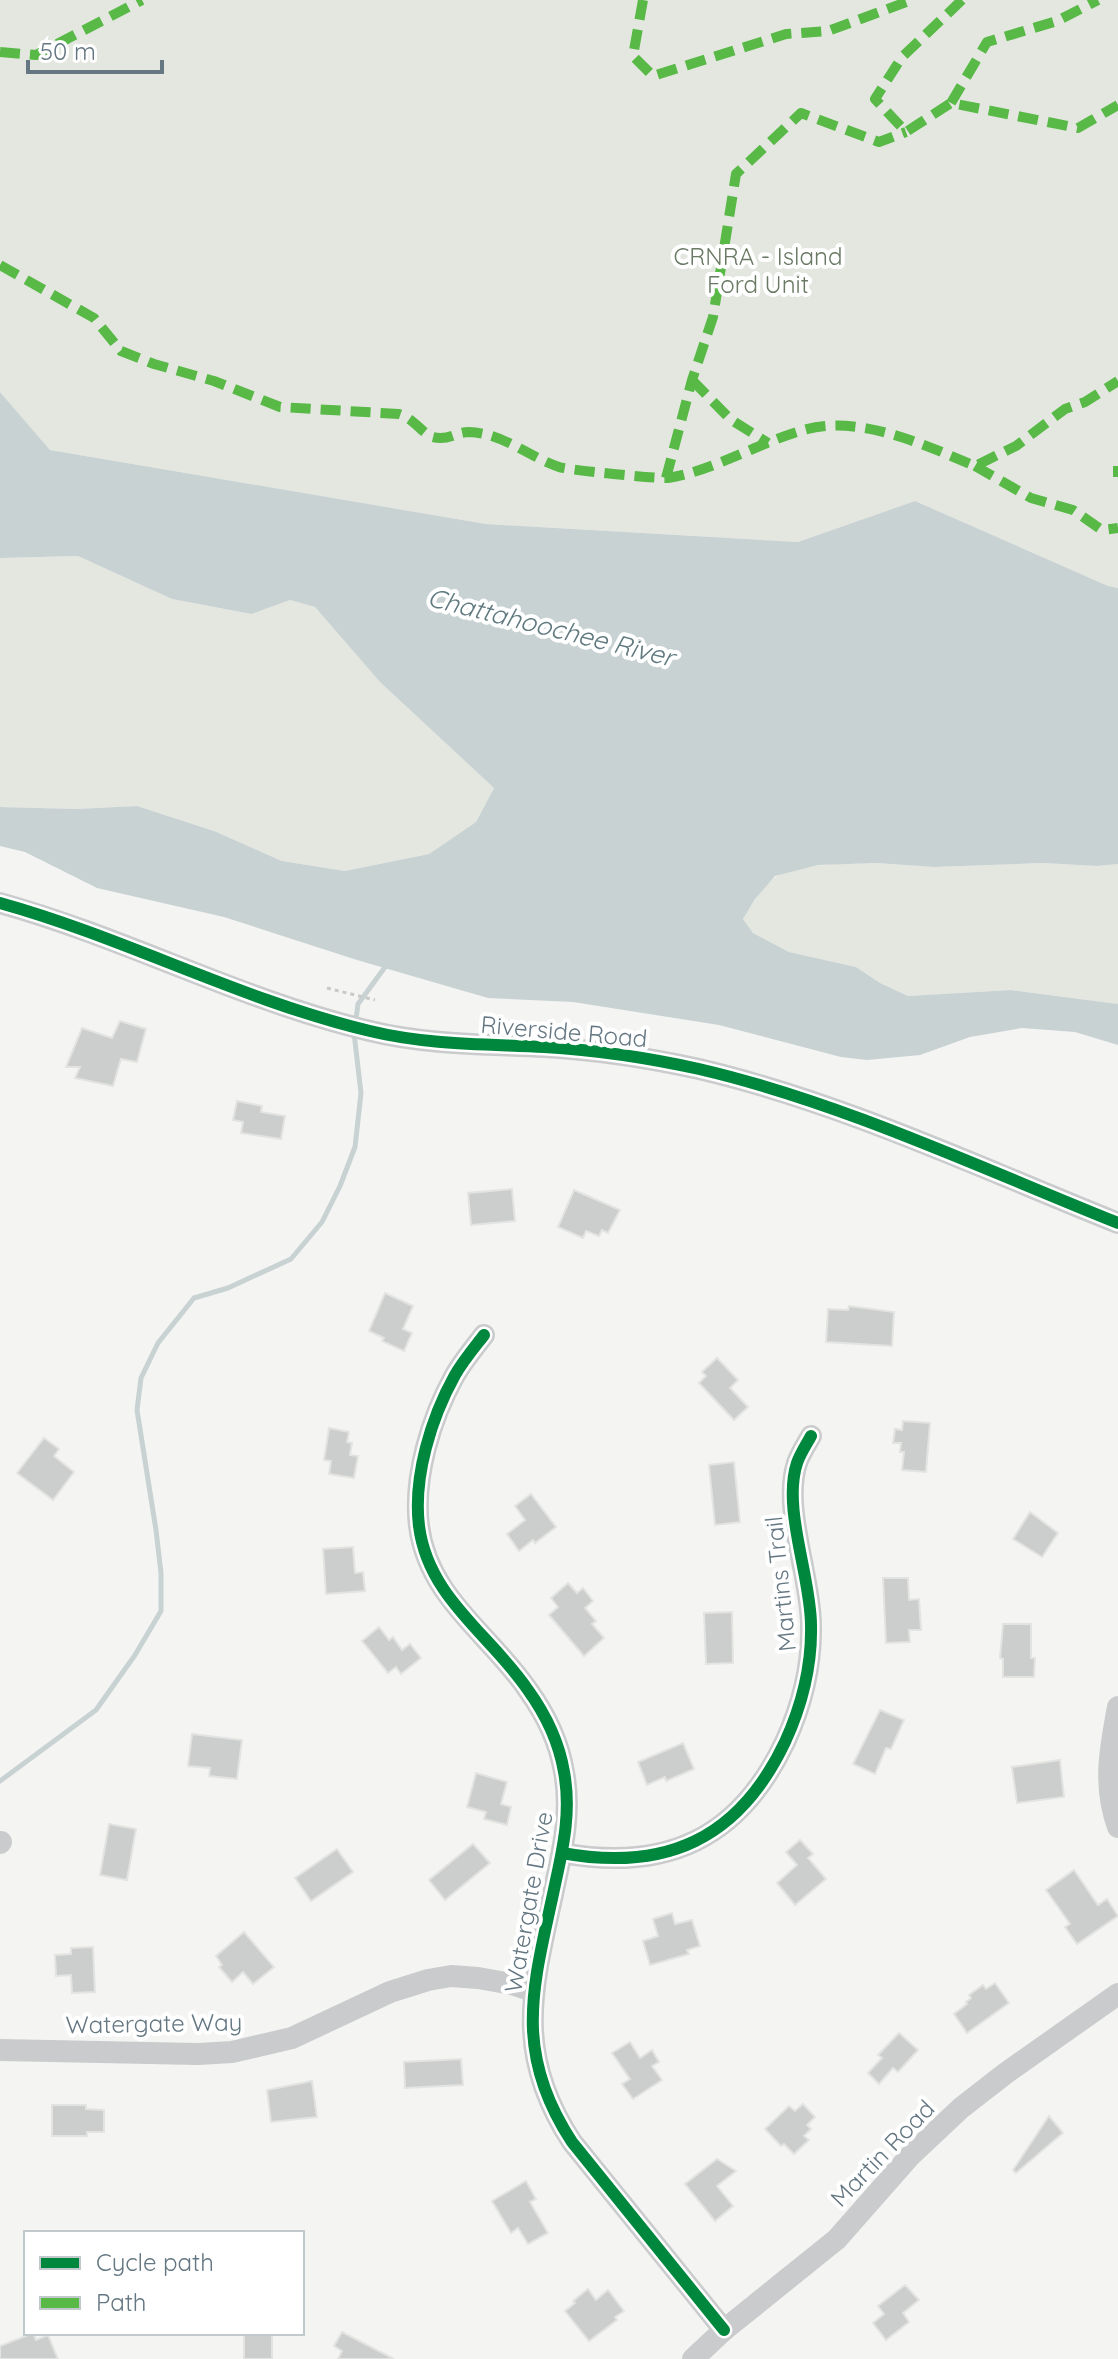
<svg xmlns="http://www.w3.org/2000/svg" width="1118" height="2359" viewBox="0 0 1118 2359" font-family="Quicksand,sans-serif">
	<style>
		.green { fill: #e4e7e0 }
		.water { fill: #c8d2d3 }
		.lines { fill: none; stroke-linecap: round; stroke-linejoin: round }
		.stream { stroke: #c8d2d3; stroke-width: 5 }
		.building { fill: #cccecd; stroke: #e3e3e2; stroke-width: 2 }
		.path { stroke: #c8c9c9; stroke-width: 3; stroke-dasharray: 4 4; stroke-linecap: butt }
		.minor { stroke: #cacbcc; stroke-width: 22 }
		.quiet { stroke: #58b947; stroke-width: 10; stroke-dasharray: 20 10; stroke-linecap: butt }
		.cycleway-casing { stroke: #fff; stroke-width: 17 }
		.cycleway { stroke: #00873e; stroke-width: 12 }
		.labels { text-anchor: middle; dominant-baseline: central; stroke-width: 8; stroke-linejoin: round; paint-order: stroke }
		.park-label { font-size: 24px; fill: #697963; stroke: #fff }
		.street-label { font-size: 24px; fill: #647782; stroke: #fff }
		.water-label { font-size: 26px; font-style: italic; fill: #5f797f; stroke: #fff }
	</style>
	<rect width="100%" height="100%" fill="#f4f4f2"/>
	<g class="green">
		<polygon points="0,0 1118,0 1118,588 1108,586 915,501 798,542 486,524 50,450 0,392"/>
		<polygon points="78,556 172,599 250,614 290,600 315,607 380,682 494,788 476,822 429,854 345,871 282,861 214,831 137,806 76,809 0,807 0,558"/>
		<path d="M 876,863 L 934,867 L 1043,863 L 1097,866 L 1118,864 L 1118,1004 L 1011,990 L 908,996 L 880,983 L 856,967 L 789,952 L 753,933 L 743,919 C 751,905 761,888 774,878 C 795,862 850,864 876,863 Z"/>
	</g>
	<polygon class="water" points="0,392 50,450 486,524 798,542 915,501 1108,586 1118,588 1118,864 1097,866 1043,863 934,867 876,863 818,865 775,876 755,899 743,919 753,933 789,952 856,967 880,983 908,996 1011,990 1118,1004 1118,1045 1075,1032 1022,1028 970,1037 920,1055 867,1060 841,1057 719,1025 573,1002 488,998 357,960 224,917 97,888 25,852 0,846 0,807 76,809 137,806 214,831 282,861 345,871 429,854 476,822 494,788 380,682 315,607 290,600 251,614 172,599 78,556 0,558"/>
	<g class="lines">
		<g class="stream">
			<polyline points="356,1019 358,1004 388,963"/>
			<polyline points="0,1781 96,1710 135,1655 161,1611 161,1573 156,1530 137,1410 141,1378 158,1343 194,1298 228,1288 291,1259 322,1222 340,1186 355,1147 361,1093 354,1033"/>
		</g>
	</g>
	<g class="building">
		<polygon points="120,1021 146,1029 137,1062 121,1059 113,1086 75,1078 80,1067 66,1067 82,1028 112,1038"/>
		<polygon points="237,1101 262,1106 261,1112 285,1116 281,1139 241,1133 243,1122 233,1120"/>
		<polygon points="512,1189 515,1221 471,1225 468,1193"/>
		<polygon points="574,1190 620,1210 608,1233 602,1230 599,1236 586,1231 583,1238 558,1227"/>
		<polygon points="385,1293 413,1306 403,1329 412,1333 404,1351 382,1341 384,1338 369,1331"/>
		<polygon points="849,1306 894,1312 892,1346 826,1342 828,1309 848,1310"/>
		<polygon points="717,1358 738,1380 730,1388 748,1407 734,1420 699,1383 706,1376 702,1372"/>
		<polygon points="903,1421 930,1423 926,1472 902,1470 904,1452 900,1452 901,1443 893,1443 895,1429 902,1430"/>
		<polygon points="329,1428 349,1432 347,1442 352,1443 350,1455 358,1456 354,1478 329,1474 331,1461 324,1460"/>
		<polygon points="44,1438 59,1449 54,1456 74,1472 53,1500 17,1473"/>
		<polygon points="734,1462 740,1522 715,1525 709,1465"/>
		<polygon points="531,1494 556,1527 535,1543 533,1540 519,1551 507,1534 525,1520 515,1506"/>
		<polygon points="1030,1512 1058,1533 1042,1557 1013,1539"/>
		<polygon points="353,1547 355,1573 363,1572 365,1591 326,1594 323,1549"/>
		<polygon points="883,1578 908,1578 909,1600 919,1599 921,1630 909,1630 910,1642 886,1643"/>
		<polygon points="568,1583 577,1593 583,1588 593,1601 585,1608 596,1621 592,1624 604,1638 584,1656 549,1615 558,1607 551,1598"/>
		<polygon points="732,1612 733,1663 706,1664 704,1613"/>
		<polygon points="1003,1624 1031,1624 1031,1658 1035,1658 1034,1677 1003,1677 1003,1659 1000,1658"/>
		<polygon points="379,1627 389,1640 393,1637 402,1650 410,1644 421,1658 401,1674 396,1667 388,1673 362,1641"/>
		<polygon points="880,1710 904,1720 891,1749 886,1748 875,1774 853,1764"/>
		<polygon points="192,1734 242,1740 237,1779 209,1776 210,1768 188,1766"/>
		<polygon points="683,1743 694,1769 666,1781 665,1777 647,1785 638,1762"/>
		<polygon points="1060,1760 1064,1797 1017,1803 1012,1767"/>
		<polygon points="476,1773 507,1782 501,1804 511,1807 507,1825 484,1819 486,1812 467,1807"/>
		<polygon points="109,1824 136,1829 127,1880 100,1875"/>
		<polygon points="800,1840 813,1854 808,1858 826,1879 795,1905 777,1883 797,1865 786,1852"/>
		<polygon points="473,1844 490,1863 445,1900 429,1880"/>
		<polygon points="337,1849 353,1872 311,1901 295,1878"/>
		<polygon points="1074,1870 1098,1905 1107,1899 1118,1916 1077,1944 1065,1927 1070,1924 1046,1890"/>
		<polygon points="672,1913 675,1924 692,1920 700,1946 687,1950 689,1954 650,1965 643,1941 658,1936 653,1919"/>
		<polygon points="244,1932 274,1967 253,1984 243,1972 232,1982 219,1967 222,1965 216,1956"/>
		<polygon points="93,1947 95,1992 72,1993 71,1975 56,1976 55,1955 71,1954 71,1948"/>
		<polygon points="995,1983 1009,2003 967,2033 954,2014 967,2004 966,2002 971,1998 969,1995 983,1985 986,1989"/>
		<polygon points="899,2033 918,2050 898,2072 893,2068 879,2084 868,2073 882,2058 878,2055"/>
		<polygon points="630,2042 640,2058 652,2050 659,2062 652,2066 662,2080 633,2099 622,2084 630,2079 612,2053"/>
		<polygon points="461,2059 463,2085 405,2088 404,2062"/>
		<polygon points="312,2081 317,2117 271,2122 267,2090"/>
		<polygon points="803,2104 815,2117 807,2125 811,2129 804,2136 809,2140 794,2154 784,2144 781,2146 765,2129 789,2106 795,2111"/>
		<polygon points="52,2105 86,2105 86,2109 104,2110 104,2132 87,2132 87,2136 52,2136"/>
		<polygon points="1049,2116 1063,2133 1016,2173 1013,2170"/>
		<polygon points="717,2159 736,2171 717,2186 733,2206 715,2221 685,2184"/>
		<polygon points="526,2181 536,2199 530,2202 548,2233 528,2244 518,2228 511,2233 492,2201"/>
		<polygon points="905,2285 919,2300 903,2313 909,2322 886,2340 873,2323 884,2314 878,2306"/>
		<polygon points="588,2289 596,2300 608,2290 624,2311 615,2317 617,2320 589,2341 565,2311 575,2303 573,2301"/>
		<polygon points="342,2332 394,2359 338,2359 342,2351 334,2346"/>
		<polygon points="33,2333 36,2340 48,2335 58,2359 0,2359 0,2346"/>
		<rect x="244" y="2333" width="28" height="26"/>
	</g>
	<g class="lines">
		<polyline class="path" points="327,988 375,1000"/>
		<g class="minor">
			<path d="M 0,903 C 126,938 243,1001 370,1031 C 427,1045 486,1044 544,1047 C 596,1050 649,1058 699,1069 C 841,1102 983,1169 1118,1223"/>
			<path d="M 484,1335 C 474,1348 463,1361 455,1375 C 431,1418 413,1477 419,1526 C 428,1598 491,1635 528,1690 C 546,1715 559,1742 564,1772 C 571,1809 564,1844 556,1880 C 535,1981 510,2048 572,2142 L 724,2330"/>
			<path d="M 1118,1707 C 1110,1749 1103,1786 1118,1827"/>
			<polyline points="0,1843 1,1842"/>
			<path d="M 562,1853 C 666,1872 739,1839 785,1742 C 802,1705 812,1667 811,1625 C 811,1577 782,1508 797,1463 C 800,1454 806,1445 811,1436"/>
			<polyline points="0,2050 198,2054 232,2052 292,2038 390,1992 428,1980 451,1976 478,1978 512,1984 533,1991"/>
			<polyline points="693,2359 724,2330 837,2239 910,2156 961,2108 1006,2073 1118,1994"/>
		</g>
		<g class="quiet">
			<polyline points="643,0 633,56 653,76 786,34 828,31 912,0"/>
			<polyline points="962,0 902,57 875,99 906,132 951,103 1078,128 1118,105"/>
			<polyline points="0,52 36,55 142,0"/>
			<polyline points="951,103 987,42 1057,21 1098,0"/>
			<path d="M 0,265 L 94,318 L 121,351 L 154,364 L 214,381 L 280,407 L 399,414 C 415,419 421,433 433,437 C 449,441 455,432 469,432 C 503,433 529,457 559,467 C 568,470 659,479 668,478 C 712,471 757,444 800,431 C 858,413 922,444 975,466 L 1016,446 L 1065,409 L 1085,402 L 1118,381"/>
			<polyline points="692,380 730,419 768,443"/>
			<polyline points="975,466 1031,498 1073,510 1102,530 1118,528"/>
			<polyline points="1118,466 1118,477"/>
			<polyline points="666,478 692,380 713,317 736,174 801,113 879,142 906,132"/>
		</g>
		<g class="cycleway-casing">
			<g id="cycleway">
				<path d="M 0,903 C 126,938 243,1001 370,1031 C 427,1045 486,1044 544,1047 C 596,1050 649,1058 699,1069 C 841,1102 983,1169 1118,1223"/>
				<path d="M 484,1335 C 474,1348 463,1361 455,1375 C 431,1418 413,1477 419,1526 C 428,1598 491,1635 528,1690 C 546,1715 559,1742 564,1772 C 571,1809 564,1844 556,1880 C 535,1981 510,2048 572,2142 L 724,2330"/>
				<path d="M 562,1853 C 666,1872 739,1839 785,1742 C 802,1705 812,1667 811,1625 C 811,1577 782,1508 797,1463 C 800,1454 806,1445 811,1436"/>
			</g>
		</g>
		<use href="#cycleway" class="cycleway"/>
	</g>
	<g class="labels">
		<g class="park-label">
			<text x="758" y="256">CRNRA - Island<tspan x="758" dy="28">Ford Unit</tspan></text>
		</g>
		<g class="street-label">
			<text transform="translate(564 1031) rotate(5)">Riverside Road</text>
			<text transform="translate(780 1584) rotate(-96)">Martins Trail</text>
			<text transform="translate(528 1902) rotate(-80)">Watergate Drive</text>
			<text transform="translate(154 2023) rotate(-1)">Watergate Way</text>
			<text transform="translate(882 2153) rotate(-46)">Martin Road</text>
		</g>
		<g class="water-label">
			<text transform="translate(551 627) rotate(14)">Chattahoochee River</text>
		</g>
	</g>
	<rect x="24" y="2231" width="280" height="104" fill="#ffffff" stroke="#c1c9cd" stroke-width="2"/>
	<rect x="40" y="2257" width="40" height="12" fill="#00873e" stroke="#c1c9cd" stroke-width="2"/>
	<text x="96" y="2271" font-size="24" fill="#647782">Cycle path</text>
	<rect x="40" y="2297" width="40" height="12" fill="#58b947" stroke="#c1c9cd" stroke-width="2"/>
	<text x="96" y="2311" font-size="24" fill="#647782">Path</text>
	<path d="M28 60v12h134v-12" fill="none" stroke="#647782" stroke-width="4"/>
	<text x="40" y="60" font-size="24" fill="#647782" stroke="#ffffff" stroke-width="6" paint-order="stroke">50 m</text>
</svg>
